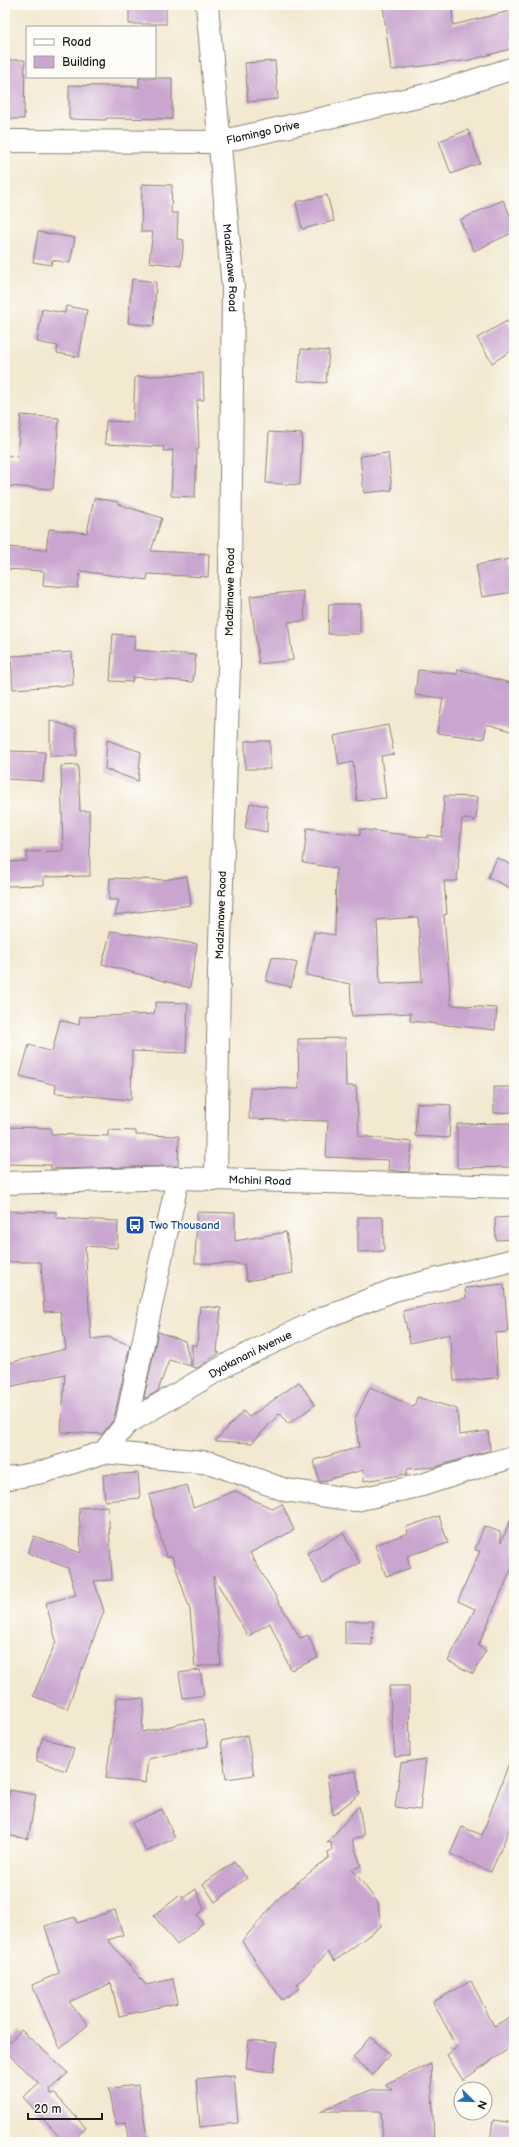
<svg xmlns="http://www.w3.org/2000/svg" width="519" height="2147" viewBox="0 0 519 2147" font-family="'Balsamiq Sans',sans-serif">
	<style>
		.building { fill: #c9a5cf; fill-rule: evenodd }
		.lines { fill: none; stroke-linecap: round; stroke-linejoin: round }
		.minor-casing { stroke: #888276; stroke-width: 24 }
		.tertiary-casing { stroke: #888276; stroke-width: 24 }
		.minor { stroke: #fff; stroke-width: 22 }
		.tertiary { stroke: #fff; stroke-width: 22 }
		.labels { text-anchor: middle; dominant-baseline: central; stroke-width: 4; stroke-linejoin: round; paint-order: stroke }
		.street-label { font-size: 11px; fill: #1c1c1c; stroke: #fdfcf7 }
		.transit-label { font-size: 11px; fill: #164399; stroke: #fdfcf7; text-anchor: start }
	</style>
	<rect width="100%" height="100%" fill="#fdfcf7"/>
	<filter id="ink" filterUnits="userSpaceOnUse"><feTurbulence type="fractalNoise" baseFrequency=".025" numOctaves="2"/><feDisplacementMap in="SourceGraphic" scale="8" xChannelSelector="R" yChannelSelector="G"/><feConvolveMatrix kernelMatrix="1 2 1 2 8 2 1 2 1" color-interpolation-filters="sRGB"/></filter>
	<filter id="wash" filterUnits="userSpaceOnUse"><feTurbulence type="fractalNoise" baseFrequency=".012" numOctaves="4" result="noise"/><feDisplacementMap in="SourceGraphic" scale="16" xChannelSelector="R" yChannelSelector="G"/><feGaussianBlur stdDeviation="0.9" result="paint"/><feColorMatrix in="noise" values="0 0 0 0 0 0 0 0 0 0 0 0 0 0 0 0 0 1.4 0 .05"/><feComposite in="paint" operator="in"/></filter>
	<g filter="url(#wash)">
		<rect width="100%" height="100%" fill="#f3e8d0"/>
		<g id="blocks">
			<g class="building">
				<rect x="129" y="5" width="37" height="19"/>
				<polygon points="383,5 452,5 453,25 514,10 514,48 470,60 391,70"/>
				<polygon points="5,60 25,60 24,119 5,119"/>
				<polygon points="275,61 278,99 248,102 245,63"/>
				<polygon points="139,78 172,78 172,119 106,118 106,120 69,119 69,85 139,87"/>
				<polygon points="468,130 480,163 451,174 439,141"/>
				<polygon points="142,184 172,185 171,213 178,213 177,239 184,240 181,266 149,262 153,232 141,232"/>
				<polygon points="327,195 334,221 302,229 296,202"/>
				<polygon points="503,200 514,223 514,232 474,251 460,220"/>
				<polygon points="38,232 75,238 70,263 52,260 51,265 33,262"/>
				<polygon points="132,279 156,282 154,326 128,323"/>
				<polygon points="66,306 87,310 79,357 57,353 58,346 37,342 42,309 65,313"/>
				<polygon points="507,321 514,333 514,349 492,363 477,338"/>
				<polygon points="301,349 329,351 326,383 298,381"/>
				<polygon points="203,373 204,400 197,400 199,449 197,449 195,497 171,496 173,450 164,451 164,447 105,444 106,421 133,422 135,377"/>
				<polygon points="21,415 59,418 53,489 5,486 5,455 17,457"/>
				<polygon points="269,432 302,434 300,485 266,483"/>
				<polygon points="388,453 392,490 364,493 360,456"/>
				<polygon points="94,498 118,502 118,504 162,518 151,551 209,554 208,577 148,574 147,580 80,571 78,588 43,585 44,571 5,569 5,547 46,550 49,529 87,533"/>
				<polygon points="510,559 514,592 482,597 476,565"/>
				<polygon points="303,591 305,621 288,622 293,660 259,664 250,596"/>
				<polygon points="329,604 360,604 360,634 328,634"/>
				<polygon points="113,634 135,636 134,650 196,655 193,682 133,677 132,682 110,681"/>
				<polygon points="72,652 73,685 13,689 11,656"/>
				<polygon points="458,669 514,684 514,732 487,724 484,739 437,733 443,698 415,695 418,670 457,674"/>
				<polygon points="50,720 76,729 77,756 50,756"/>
				<polygon points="388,725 394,754 381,756 386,798 357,801 353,762 339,765 334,736"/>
				<polygon points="107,740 141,752 138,781 105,769"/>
				<rect x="245" y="741" width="25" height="28"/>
				<polygon points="8,751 45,752 43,781 6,779"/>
				<polygon points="78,765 80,811 89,811 90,876 44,877 44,885 5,886 5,862 27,861 27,852 63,851 61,766"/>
				<path d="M 444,796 L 478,797 L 476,820 L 462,819 L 457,881 L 444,881 L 447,914 L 444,915 L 451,1005 L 497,1008 L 495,1030 L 410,1021 L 411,1013 L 352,1016 L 350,984 L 306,975 L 314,932 L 335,935 L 336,868 L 303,863 L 307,828 L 360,835 L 360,829 L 428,838 L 428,835 L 442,837 ZM 418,917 L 422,982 L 380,984 L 377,920 Z"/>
				<polygon points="250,803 267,806 267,832 245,828"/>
				<polygon points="497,858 514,866 514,890 488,877"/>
				<polygon points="187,876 191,905 115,915 119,900 109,900 110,878 164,880"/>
				<polygon points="111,931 197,944 190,988 102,964"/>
				<polygon points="272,957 297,963 291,987 266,981"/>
				<polygon points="156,1002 188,1003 186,1053 132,1051 131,1100 55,1093 56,1085 20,1076 29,1045 52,1052 60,1020 79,1025 80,1017 154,1014"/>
				<polygon points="345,1038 346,1086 356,1086 359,1136 412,1142 409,1172 388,1170 389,1160 326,1157 328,1121 249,1119 250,1088 299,1089 298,1039"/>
				<polygon points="494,1087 514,1087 514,1112 494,1113"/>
				<polygon points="417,1103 451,1105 449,1138 415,1136"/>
				<polygon points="510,1123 514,1167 457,1168 457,1124"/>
				<polygon points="5,1127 51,1128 51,1134 108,1136 108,1130 136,1131 136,1135 179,1136 178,1166 51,1169 51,1165 5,1164"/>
				<polygon points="5,1211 56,1212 56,1218 118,1221 117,1248 85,1246 91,1339 108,1337 130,1345 114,1419 102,1434 61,1432 65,1374 9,1387 5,1364 66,1349 60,1311 44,1312 41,1262 5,1262"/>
				<polygon points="197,1212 235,1213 235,1241 286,1232 293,1273 247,1281 244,1264 195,1263"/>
				<polygon points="358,1217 383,1217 384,1251 358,1252"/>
				<polygon points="514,1217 514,1239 496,1240 495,1218"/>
				<polygon points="504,1284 508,1332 495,1333 498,1378 454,1381 450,1334 410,1343 403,1311 466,1298 465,1288"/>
				<polygon points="200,1306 221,1308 217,1352 220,1353 197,1368 192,1367 192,1344 197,1346"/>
				<polygon points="158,1332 185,1341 191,1366 169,1360 158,1391 144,1399"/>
				<polygon points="299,1382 315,1405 288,1424 280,1413 252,1443 215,1441 243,1411 249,1417"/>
				<polygon points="370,1387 414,1407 417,1397 457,1409 459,1435 488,1431 490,1450 436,1467 407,1469 407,1474 364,1481 363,1470 319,1482 314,1460 359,1447 355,1419"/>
				<polygon points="138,1473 140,1498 105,1501 103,1475"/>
				<polygon points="187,1485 193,1507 235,1491 273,1509 282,1504 294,1530 250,1553 300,1638 308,1635 318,1658 291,1670 270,1623 248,1636 213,1576 221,1664 195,1667 190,1610 172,1556 166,1557 149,1495"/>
				<polygon points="108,1506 112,1580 94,1581 104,1611 67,1709 33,1696 56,1641 46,1603 76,1595 68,1568 28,1553 34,1536 81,1553 79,1508"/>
				<polygon points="514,1512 514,1563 478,1646 486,1650 473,1674 448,1661 475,1609 458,1601 480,1551 475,1550 484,1526 500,1532 501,1542"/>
				<polygon points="439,1516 448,1543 407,1556 410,1568 386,1576 375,1545 408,1533 406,1527"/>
				<polygon points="343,1533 360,1563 323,1583 307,1553"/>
				<polygon points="345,1621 373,1621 372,1645 345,1644"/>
				<polygon points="200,1670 204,1695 183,1698 179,1673"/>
				<polygon points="389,1686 409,1686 410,1756 395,1757"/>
				<polygon points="117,1697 144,1699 142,1732 203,1719 208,1746 148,1759 145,1783 106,1778"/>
				<polygon points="247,1735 254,1775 226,1779 221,1741"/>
				<polygon points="43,1737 74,1749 66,1771 37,1761 37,1753"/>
				<polygon points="512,1755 514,1756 514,1818 491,1872 450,1854 462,1827 482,1835"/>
				<polygon points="426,1759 420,1810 395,1807 401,1763"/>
				<polygon points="356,1771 360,1794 333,1815 327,1776"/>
				<polygon points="10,1790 36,1795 28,1839 5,1835 5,1813"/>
				<polygon points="359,1806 364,1836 352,1839 361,1866 352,1869 378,1903 381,1926 335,1961 328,1952 297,1985 300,1988 282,2000 242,1941 282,1895 329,1857 328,1852 332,1850 331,1842 327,1843"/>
				<polygon points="162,1809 175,1838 146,1852 132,1823"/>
				<polygon points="234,1862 247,1878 215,1902 203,1884"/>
				<polygon points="196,1889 204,1910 197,1915 203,1923 177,1945 154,1916 180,1895 183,1898"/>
				<polygon points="115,1910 123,1935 108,1940 146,1985 173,1979 178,2003 119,2016 111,1983 69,2002 88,2025 60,2048 32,1985 59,1973 45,1926 75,1917 77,1923"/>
				<polygon points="471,1981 494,2026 514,2015 514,2045 463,2080 447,2055 457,2047 433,2002"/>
				<polygon points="21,2030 68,2073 50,2089 51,2094 55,2094 86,2128 71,2142 64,2142 23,2097 39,2083 5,2051 5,2047"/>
				<polygon points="370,2037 390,2054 373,2075 353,2058"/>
				<polygon points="249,2040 277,2043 274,2072 246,2069"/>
				<polygon points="431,2064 434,2142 383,2142 381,2111 320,2111 371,2090 392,2090 385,2084"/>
				<polygon points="234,2075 238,2123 200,2127 196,2079"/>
				<polygon points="138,2085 148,2142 129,2142 125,2123 116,2125 109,2088"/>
				<polygon points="493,2120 514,2123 514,2142 490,2142"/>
			</g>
		</g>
	</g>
	<g filter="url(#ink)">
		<use href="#blocks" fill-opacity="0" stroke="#888276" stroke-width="1"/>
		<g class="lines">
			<g class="minor-casing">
				<g id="minor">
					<path id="s1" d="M 207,5 L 233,288 L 229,667 L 219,972 L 216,1179"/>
					<path id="s2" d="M 5,141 L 219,142 L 435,93 L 514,68"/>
					<polyline points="126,1424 178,1178"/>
					<polyline points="104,1452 212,1463 285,1490 356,1500 422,1485 484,1465 514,1457"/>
					<path id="s3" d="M 5,1479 L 43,1472 L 104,1452 L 126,1424 L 232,1362 L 321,1319 L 394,1290 L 514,1260"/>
				</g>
			</g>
			<g class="tertiary-casing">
				<g id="tertiary">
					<path id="s4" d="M 5,1183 L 178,1178 L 514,1187"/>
				</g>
			</g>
			<use href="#minor" class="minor"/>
			<use href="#tertiary" class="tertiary"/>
		</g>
	</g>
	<defs>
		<g id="bus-square" transform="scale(1)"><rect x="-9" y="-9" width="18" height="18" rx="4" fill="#1a4fb4" stroke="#fdfcf7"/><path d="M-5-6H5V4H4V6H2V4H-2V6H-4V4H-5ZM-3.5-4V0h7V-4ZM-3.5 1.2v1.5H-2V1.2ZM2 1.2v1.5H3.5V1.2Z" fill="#fff"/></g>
	</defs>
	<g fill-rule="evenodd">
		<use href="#bus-square" x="135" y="1225"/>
	</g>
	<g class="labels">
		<g class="street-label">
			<text stroke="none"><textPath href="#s2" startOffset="259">Flamingo Drive</textPath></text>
			<text stroke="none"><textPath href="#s1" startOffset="264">Madzimawe Road</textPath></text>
			<text transform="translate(230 592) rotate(-89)">Madzimawe Road</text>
			<text transform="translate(221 915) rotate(-88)">Madzimawe Road</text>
			<text stroke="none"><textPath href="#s4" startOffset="255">Mchini Road</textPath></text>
			<text stroke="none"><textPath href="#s3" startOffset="281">Dyakanani Avenue</textPath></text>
		</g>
		<g class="transit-label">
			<text x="149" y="1225">Two Thousand</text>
		</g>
	</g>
	<rect width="519" height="2147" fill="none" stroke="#fdfcf7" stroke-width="20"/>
	<rect x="26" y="26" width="130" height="52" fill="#fdfcf7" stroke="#a3a29f"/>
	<rect x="34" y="39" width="20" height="6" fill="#ffffff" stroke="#a3a29f"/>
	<text x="62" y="46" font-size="12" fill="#1c1c1c">Road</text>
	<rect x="34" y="56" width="20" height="12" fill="#c9a5cf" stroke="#a3a29f"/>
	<text x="62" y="66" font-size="12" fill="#1c1c1c">Building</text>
	<g transform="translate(473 2101) rotate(113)"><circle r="19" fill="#fdfcf7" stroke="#a3a29f"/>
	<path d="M0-3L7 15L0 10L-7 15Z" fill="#1f6fb2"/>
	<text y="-6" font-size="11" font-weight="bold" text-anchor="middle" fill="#1c1c1c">N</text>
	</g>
	<path d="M28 2113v6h74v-6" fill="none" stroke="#1c1c1c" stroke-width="2"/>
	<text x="34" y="2113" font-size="12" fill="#1c1c1c" stroke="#fdfcf7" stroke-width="3" paint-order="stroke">20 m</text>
</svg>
